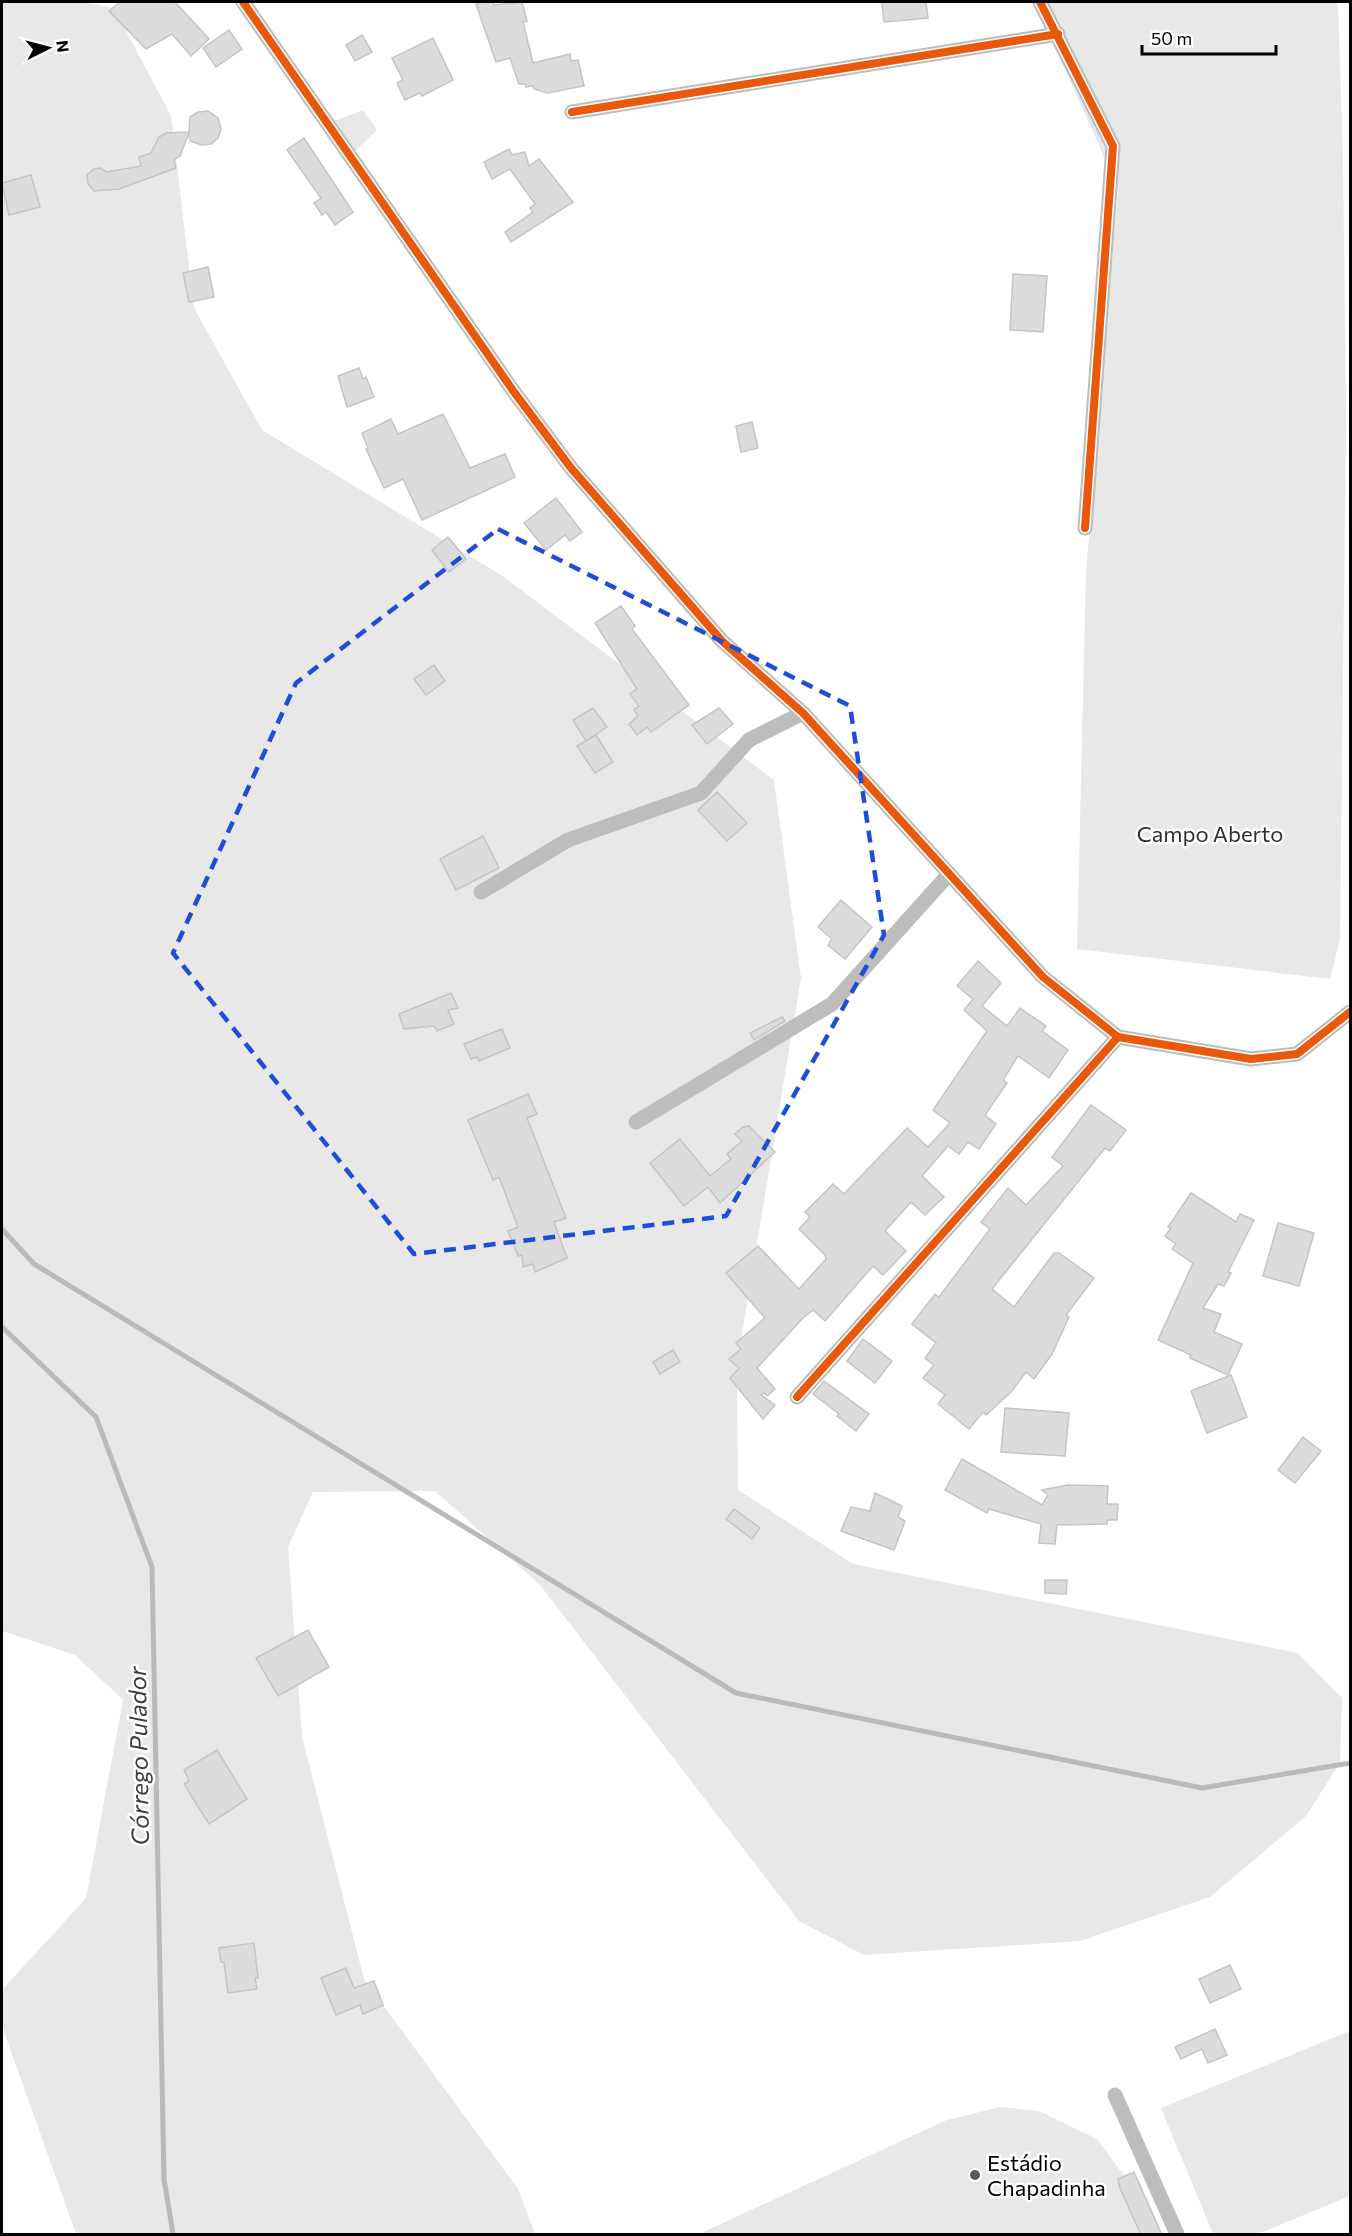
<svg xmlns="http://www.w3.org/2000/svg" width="1352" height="2236" viewBox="0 0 1352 2236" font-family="Commissioner,sans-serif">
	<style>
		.green { fill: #e8e8e8 }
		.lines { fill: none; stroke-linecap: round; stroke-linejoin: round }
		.stream { stroke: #bababa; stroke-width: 5 }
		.building { fill: #dcdcdc; stroke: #c4c4c4; stroke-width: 1.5 }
		.minor { stroke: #bdbdbd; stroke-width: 15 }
		.cycleway-casing { stroke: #fff; stroke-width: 11 }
		.cycleway { stroke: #e8590c; stroke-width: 8 }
		.marked { fill: none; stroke: #1d4ed8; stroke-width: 4.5; stroke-dasharray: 12 8; stroke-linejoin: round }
		.poi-dot { fill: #595959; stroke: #fff; stroke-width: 2 }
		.labels { text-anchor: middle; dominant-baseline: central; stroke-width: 5; stroke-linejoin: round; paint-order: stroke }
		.park-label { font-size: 22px; fill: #2d2d2d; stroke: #fff }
		.poi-label { font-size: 22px; fill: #000; stroke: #fff; text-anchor: start }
		.water-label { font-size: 24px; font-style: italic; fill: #3e3e3e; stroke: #fff }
	</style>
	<rect width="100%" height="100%" fill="#fff"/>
	<g class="green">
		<polygon points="2,2 85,2 114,8 171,116 194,308 262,430 501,575 774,780 801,978 737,1364 738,1490 853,1564 1298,1653 1342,1698 1340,1763 1306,1816 1210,1897 1080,1941 864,1955 799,1921 540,1585 435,1491 313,1492 288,1547 302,1736 364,1979 518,2189 535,2234 76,2234 2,2026 2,1990 86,1898 123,1700 75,1655 2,1631"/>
		<polygon points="1035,2 1338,2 1343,159 1346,419 1340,939 1330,979 1077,949 1086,571 1118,188"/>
		<polygon points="363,110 377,130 353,154 331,122"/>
		<polygon points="1350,2031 1350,2196 1258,2234 1213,2234 1161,2108"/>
		<polygon points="1000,2107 1039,2111 1097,2139 1150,2211 1154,2234 699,2234 947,2120"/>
	</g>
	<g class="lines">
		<g class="stream">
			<polyline points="2,1229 34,1264 736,1693 1202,1788 1350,1763"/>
			<polyline points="2,1327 96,1417 152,1567 164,2179 173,2234"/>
		</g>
	</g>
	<g class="building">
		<polygon points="120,2 175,2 209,39 191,56 172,34 146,49 109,11"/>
		<polygon points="484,2 493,2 494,5 522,2 527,21 523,22 533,63 570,54 571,61 578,60 584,86 547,93 534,89 533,86 526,87 525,84 519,84 510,58 496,62 476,4"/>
		<polygon points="882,2 926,2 928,18 884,22"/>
		<polygon points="229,30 242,49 216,67 203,48"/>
		<polygon points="362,35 372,52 355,61 346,45"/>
		<polygon points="433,38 453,80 422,96 420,93 405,100 397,83 403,80 392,58"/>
		<polygon points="208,111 218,118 221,129 218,138 211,144 201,145 190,141 189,133 180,156 174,160 176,168 119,189 94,191 88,184 87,175 94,169 100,168 107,172 141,166 139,157 151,153 159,137 166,133 189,132 190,117 198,112"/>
		<polygon points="304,138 353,212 335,225 326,212 322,215 314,203 321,198 287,150"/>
		<polygon points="509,149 512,155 525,152 529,166 539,159 573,202 511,242 505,232 533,212 530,208 535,204 510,169 492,179 484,162"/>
		<polygon points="31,175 40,207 9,215 2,183"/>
		<polygon points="208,267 214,297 189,302 183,273"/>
		<polygon points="1013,274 1047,276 1043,332 1010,330"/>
		<polygon points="359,368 363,379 366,377 374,397 347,407 338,376"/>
		<polygon points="443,414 470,468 505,454 515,477 422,520 403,479 384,488 366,449 368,448 362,433 391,419 398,434"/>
		<polygon points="752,422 758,448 741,452 736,426"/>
		<polygon points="556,498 582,532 570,541 565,535 546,550 524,523"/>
		<polygon points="448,537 466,559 449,572 432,550"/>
		<polygon points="621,606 635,626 632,629 689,705 651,732 647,727 637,735 629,724 638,716 634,710 639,706 630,694 637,689 595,623"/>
		<polygon points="434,665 445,681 426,695 414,679"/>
		<polygon points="593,708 607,727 586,741 573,720"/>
		<polygon points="719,708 733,724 707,744 692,725"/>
		<polygon points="596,735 613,762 595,773 577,746"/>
		<polygon points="717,792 747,823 727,841 698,810"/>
		<polygon points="483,836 499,868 456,890 440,859"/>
		<polygon points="841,900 872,927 845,959 828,945 832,939 818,927"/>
		<polygon points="978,961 1001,983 982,1006 1007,1026 1020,1008 1046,1026 1042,1031 1068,1050 1049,1078 1018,1056 1003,1080 1007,1083 985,1115 996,1124 979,1149 968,1142 959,1154 948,1146 922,1176 944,1197 925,1215 911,1202 885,1231 906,1251 883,1275 873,1266 825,1321 813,1310 803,1318 757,1368 775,1389 767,1396 764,1393 761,1395 775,1405 763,1419 730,1378 739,1368 729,1359 741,1349 736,1343 765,1318 726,1273 758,1246 799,1289 826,1259 825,1255 799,1229 810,1217 805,1212 833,1184 844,1194 907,1128 928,1147 950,1123 933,1110 987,1031 964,1010 973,999 957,986"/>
		<polygon points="451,993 458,1008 448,1010 454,1024 437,1031 434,1026 404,1029 399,1014"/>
		<polygon points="782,1017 785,1021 754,1040 750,1033"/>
		<polygon points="502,1029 510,1048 479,1061 477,1057 471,1059 464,1044"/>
		<polygon points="528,1094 537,1114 527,1118 566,1218 554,1222 567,1258 535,1272 533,1264 523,1267 522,1255 518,1256 508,1231 518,1227 499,1177 493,1180 468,1120"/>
		<polygon points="1091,1105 1126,1130 1110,1151 1105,1148 992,1289 1014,1307 1054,1253 1059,1253 1094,1278 1066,1315 1069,1317 1052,1354 1034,1379 1026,1372 1012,1391 986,1415 983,1412 969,1429 938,1404 945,1395 923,1378 934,1365 925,1358 936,1343 912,1324 935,1294 939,1297 990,1229 981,1222 1008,1188 1026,1205 1063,1166 1052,1157"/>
		<polygon points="749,1126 775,1152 720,1203 708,1187 684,1206 650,1163 680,1139 710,1176 731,1159 727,1154 742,1141 735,1134 743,1127"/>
		<polygon points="1191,1193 1236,1222 1240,1214 1254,1220 1228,1272 1231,1273 1224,1286 1218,1284 1203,1308 1221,1314 1214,1332 1242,1344 1228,1375 1190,1358 1191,1355 1158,1340 1193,1263 1172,1249 1176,1244 1165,1236 1171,1228 1168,1227"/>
		<polygon points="1278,1223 1314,1233 1299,1286 1263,1276"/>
		<polygon points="863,1339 892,1361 875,1383 847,1361"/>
		<polygon points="673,1350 680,1362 660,1374 653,1362"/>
		<polygon points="1231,1375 1247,1417 1207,1433 1191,1391"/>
		<polygon points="824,1381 869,1414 856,1431 837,1416 839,1414 813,1394"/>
		<polygon points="1005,1408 1069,1413 1065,1456 1001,1452"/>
		<polygon points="1303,1437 1321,1451 1295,1483 1278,1470"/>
		<polygon points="962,1459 1042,1505 1048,1495 1042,1490 1068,1485 1108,1486 1107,1504 1118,1504 1117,1520 1107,1520 1107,1524 1057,1525 1055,1544 1039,1543 1041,1524 989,1509 987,1513 945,1490"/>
		<polygon points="875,1493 902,1506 898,1517 905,1521 894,1550 841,1531 851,1507 870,1511"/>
		<polygon points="734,1509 760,1528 752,1539 726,1519"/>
		<polygon points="1045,1580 1067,1580 1066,1594 1045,1593"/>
		<polygon points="308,1630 329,1667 278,1696 256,1658"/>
		<polygon points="217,1750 247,1799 209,1824 184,1784 189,1781 184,1770"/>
		<polygon points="254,1943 258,1978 255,1978 257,1989 228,1993 224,1962 221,1962 219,1948"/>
		<polygon points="1230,1965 1241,1989 1210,2003 1199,1979"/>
		<polygon points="346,1968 354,1988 374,1981 383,2005 363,2014 360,2005 336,2015 321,1978"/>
		<polygon points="1215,2029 1227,2055 1208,2063 1202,2049 1181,2059 1175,2047"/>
		<polygon points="1134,2172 1162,2235 1141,2235 1120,2188 1118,2179"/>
	</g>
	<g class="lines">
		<g class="minor">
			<polyline points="243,2 514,392 571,468 722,641 803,713 1043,977 1118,1037 1251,1059 1297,1054 1350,1012"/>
			<polyline points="1040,2 1113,146 1085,528"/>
			<polyline points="572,112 1058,34"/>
			<polyline points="481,892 568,840 701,793 749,740 803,713"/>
			<polyline points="636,1122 832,1004 949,874"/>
			<polyline points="797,1397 1118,1037"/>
			<polyline points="1115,2095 1177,2234"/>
		</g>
		<g class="cycleway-casing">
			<g id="cycleway">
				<polyline points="243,2 514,392 571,468 722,641 803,713 1043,977 1118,1037 1251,1059 1297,1054 1350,1012"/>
				<polyline points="1040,2 1113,146 1085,528"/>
				<polyline points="572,112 1058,34"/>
				<polyline points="797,1397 1118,1037"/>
			</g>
		</g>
		<use href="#cycleway" class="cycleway"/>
	</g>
	<path class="marked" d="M 498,529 L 850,706 L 884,935 L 726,1216 L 414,1254 L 173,953 L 296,683 Z"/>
	<circle class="poi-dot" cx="975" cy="2175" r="6"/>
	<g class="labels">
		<g class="park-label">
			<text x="1210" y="833">Campo Aberto</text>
		</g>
		<g class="poi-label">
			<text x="987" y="2162">Estádio<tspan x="987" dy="25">Chapadinha</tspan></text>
		</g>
		<g class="water-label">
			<text transform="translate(138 1756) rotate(-91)">Córrego Pulador</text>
		</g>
	</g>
	<rect width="1352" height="2236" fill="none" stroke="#000000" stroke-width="6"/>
	<g transform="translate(48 48) rotate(84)" stroke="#ffffff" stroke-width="4.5" paint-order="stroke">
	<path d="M0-4.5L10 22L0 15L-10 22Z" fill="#000000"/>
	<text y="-9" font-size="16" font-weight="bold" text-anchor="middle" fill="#000000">N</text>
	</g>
	<path d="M1142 45v9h134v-9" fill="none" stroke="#000000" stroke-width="3"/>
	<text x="1151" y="45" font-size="18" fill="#000000" stroke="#ffffff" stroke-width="4.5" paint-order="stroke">50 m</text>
</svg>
